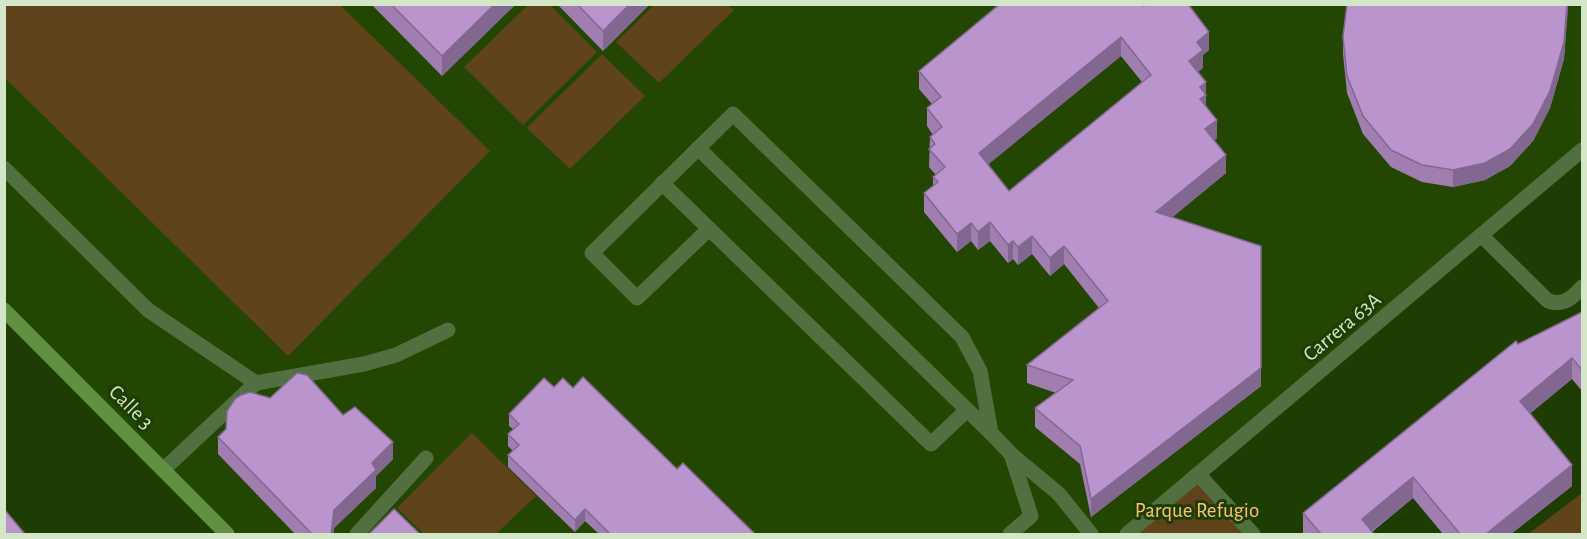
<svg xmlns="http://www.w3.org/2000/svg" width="1587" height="539" viewBox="0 0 1587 539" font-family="'Alegreya Sans',sans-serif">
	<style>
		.built { fill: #234702 }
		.green { fill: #5f431a }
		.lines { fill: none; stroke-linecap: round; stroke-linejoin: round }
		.lane { stroke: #526f3f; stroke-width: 15 }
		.street { stroke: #526f3f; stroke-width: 15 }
		.secondary { stroke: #619041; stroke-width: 15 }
		.wall { fill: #a07fb0; fill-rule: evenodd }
		.shaded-wall { fill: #826890 }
		.building { fill: #ba94cd; stroke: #826890; stroke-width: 1.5; fill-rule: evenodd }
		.labels { text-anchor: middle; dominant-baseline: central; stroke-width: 6; stroke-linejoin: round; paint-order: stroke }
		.street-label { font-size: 21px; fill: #d3e6c8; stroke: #1e3d03 }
		.park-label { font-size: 21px; fill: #fcc271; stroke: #1e3d03 }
	</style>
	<rect width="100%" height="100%" fill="#1e3d03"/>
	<polygon class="built" points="4,5 1582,5 1582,150 1127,534 227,534 5,310"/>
	<g class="green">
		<polygon points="6,4 340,5 490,151 288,356 5,78"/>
		<polygon points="528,5 550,5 597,52 523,125 464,67"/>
		<polygon points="654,5 728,5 734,10 659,83 616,42"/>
		<polygon points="602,54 645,96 570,169 527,128"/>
		<polygon points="472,433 536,496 496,534 424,534 397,508"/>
		<polygon points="1199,475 1253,534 1127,534"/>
		<polygon points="1582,493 1582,534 1528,534"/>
	</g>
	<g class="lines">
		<g class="lane">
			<polyline points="698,148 991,433"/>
			<polyline points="4,168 148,310 256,383 364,364 396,355 448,330"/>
			<polyline points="662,183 931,444 967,410"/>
			<polyline points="709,229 637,298 592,253 733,114 962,337 980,371 991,433 1011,454 1059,494 1091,534"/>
			<path d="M 1482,236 L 1548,301 C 1564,306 1572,298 1582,287"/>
			<polyline points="163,470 256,383"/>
			<polyline points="357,534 426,458"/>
			<polyline points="1010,534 1031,516 1011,454"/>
		</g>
		<g class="street">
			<polyline points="1199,475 1253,534"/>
			<polyline points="1127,534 1582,150"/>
		</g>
		<polyline class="secondary" points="4,310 227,534"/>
	</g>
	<g class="wall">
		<polygon points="371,4 516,4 442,76"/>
		<polygon points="557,4 650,4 603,51"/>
		<polygon points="1568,4 1564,59 1550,108 1533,141 1510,166 1485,180 1453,187 1422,182 1391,167 1363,134 1347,93 1343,54 1343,37"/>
		<path d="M 1144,6 L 1209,50 L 1203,55 L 1203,68 L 1198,72 L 1206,82 L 1206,106 L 1217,138 L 1214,140 L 1226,173 L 1172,217 L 1261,386 L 1091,517 L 1080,464 L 1035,427 L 1035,408 L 1056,393 L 1027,383 L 1027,365 L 1099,308 L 1064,264 L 1050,276 L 1032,254 L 1018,265 L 1013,259 L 1008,263 L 990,241 L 978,250 L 971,241 L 957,252 L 924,212 L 924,193 L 933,186 L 933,177 L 936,175 L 929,167 L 930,137 L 933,135 L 927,126 L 927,108 L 932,104 L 919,89 L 919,71 ZM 1121,56 L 1142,82 L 1009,191 L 988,164 Z"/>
		<polygon points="1582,312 1582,391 1572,379 1530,413 1572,486 1511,534 1443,534 1413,498 1372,532 1374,534 1303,534 1303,513 1518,344"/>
		<polygon points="554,387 573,388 677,469 755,534 599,534 585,521 575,532 508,467 508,455 513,451 508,446 508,434 513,429 509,426 509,414"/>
		<polygon points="270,398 343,415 393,459 376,476 376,488 334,528 333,534 295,534 218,454 218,437 226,429"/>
	</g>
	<g class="shaded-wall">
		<polygon points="495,4 516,4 442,76 442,56"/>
		<polygon points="630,4 650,4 603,51 603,31"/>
		<polygon points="1567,4 1568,4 1568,9 1564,59 1550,108 1533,141 1510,166 1485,180 1453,187 1453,170"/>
		<polygon points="1209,32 1209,50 1203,55 1203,68 1189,79 1189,61 1197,42"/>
		<polygon points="1121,37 1121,56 979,172 979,153"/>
		<polygon points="1206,82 1206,113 1200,118 1200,87"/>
		<polygon points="1217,120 1217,138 1205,148 1205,129"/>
		<polygon points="1226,155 1226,173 1156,231 1156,212"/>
		<polygon points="990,222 990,241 978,250 978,232"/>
		<polygon points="971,223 971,241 957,252 957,234"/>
		<polygon points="1032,236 1032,254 1018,265 1018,247"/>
		<polygon points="1013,241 1013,259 1008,263 1008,245"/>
		<polygon points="1064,246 1064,264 1050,276 1050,258"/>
		<polygon points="1572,358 1572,379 1520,422 1520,401"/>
		<polygon points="1261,368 1261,386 1091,517 1091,499"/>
		<polygon points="393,442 393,459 376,476 376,488 334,528 333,534 331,534 334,510 372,463"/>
		<polygon points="1572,465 1572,486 1511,534 1486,534"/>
		<polygon points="1413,477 1413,498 1368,534 1362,519"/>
		<polygon points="585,509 585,521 575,532 575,520"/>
	</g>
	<g class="building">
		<polygon points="391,4 495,4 442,56"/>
		<polygon points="577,4 630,4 603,31"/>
		<path d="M 1000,4 L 1143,4 L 1144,6 L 1146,4 L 1188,4 L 1209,32 L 1197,42 L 1203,50 L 1189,61 L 1206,82 L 1200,87 L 1206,95 L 1200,99 L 1217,120 L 1205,129 L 1226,155 L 1156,212 L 1261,246 L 1261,368 L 1091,499 L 1080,446 L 1035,408 L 1073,380 L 1027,365 L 1108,301 L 1064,246 L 1050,258 L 1032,236 L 1018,247 L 1013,241 L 1008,245 L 990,222 L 978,232 L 971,223 L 957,234 L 924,193 L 938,182 L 933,177 L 945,167 L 929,149 L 935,144 L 930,137 L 942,127 L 927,108 L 941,97 L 919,71 ZM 1121,37 L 1151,75 L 1009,191 L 979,153 Z"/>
		<polygon points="1347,4 1567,4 1564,42 1550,91 1533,124 1510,149 1485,163 1453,170 1422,165 1391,150 1363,116 1347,76 1343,37"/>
		<polygon points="1582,312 1582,370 1572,358 1520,401 1572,465 1486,534 1460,534 1413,477 1362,519 1374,534 1321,534 1303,513 1516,341 1518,344"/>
		<polygon points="297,373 307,375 343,415 355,407 393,442 372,463 376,470 334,510 331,534 312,534 218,437 226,429 227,411 235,399 241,395 250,392 270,398"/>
		<polygon points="583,377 677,469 683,463 755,534 610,534 585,509 575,520 508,455 519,445 508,434 519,424 509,414 544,378 554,387 563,378 573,388"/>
		<polygon points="4,509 25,534 4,534"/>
		<polygon points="394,509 420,534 369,534"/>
	</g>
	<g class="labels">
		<g class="street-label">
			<text transform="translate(1342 327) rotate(-40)">Carrera 63A</text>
			<text transform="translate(131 407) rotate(45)">Calle 3</text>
		</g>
		<g class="park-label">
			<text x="1197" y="510">Parque Refugio</text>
		</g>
	</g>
	<rect width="1587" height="539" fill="none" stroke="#d3e6c8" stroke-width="12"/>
</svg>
